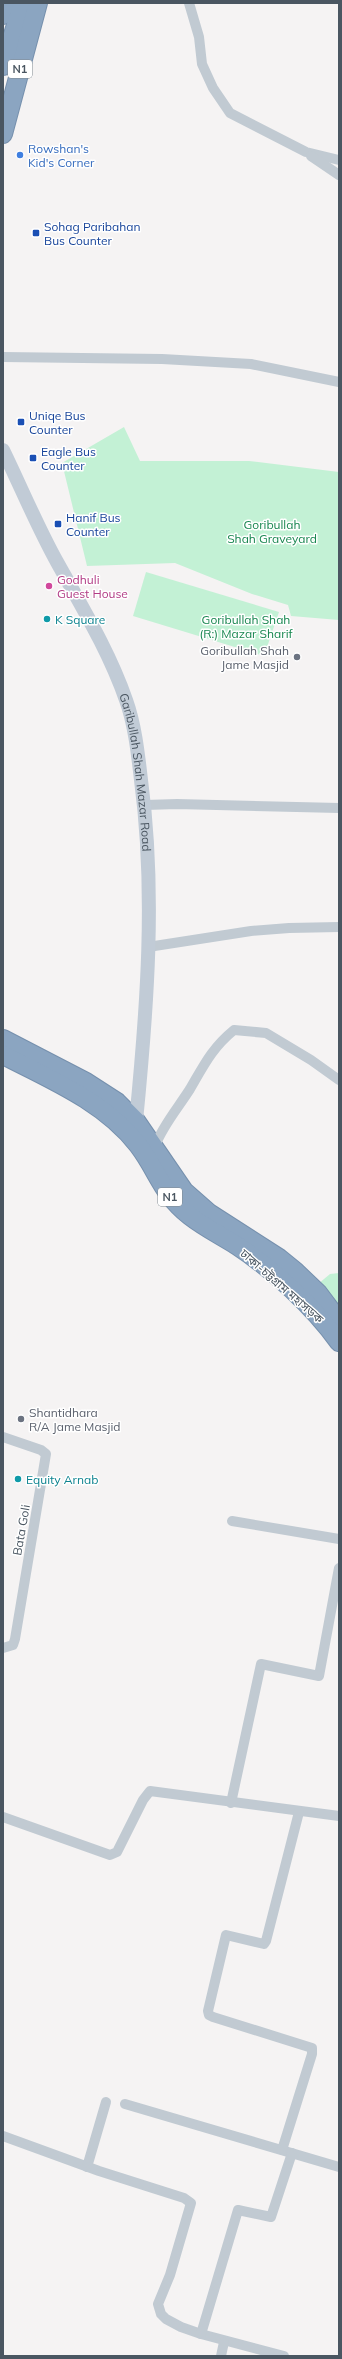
<svg xmlns="http://www.w3.org/2000/svg" width="342" height="2359" viewBox="0 0 342 2359" font-family="Mulish,'Noto Sans Bengali',sans-serif">
	<style>
		.green { fill: #c3f1d5 }
		.lines { fill: none; stroke-linecap: round; stroke-linejoin: round }
		.highway-casing { stroke: #7690ad; stroke-width: 20 }
		.street { stroke: #c1cad2; stroke-width: 10 }
		.secondary { stroke: #c1cbd6; stroke-width: 14 }
		.highway { stroke: #8ba5c1; stroke-width: 18 }
		.shop-dot { fill: #3f7fe0; stroke: #fff; stroke-width: 1.5 }
		.transit-dot { fill: #1a4fb4; stroke: #fff; stroke-width: 1.5 }
		.hotel-dot { fill: #d1479c; stroke: #fff; stroke-width: 1.5 }
		.culture-dot { fill: #0f9aa8; stroke: #fff; stroke-width: 1.5 }
		.worship-dot { fill: #6b7280; stroke: #fff; stroke-width: 1.5 }
		.labels { text-anchor: middle; dominant-baseline: central; stroke-width: 3; stroke-linejoin: round; paint-order: stroke }
		.shield { fill: #fff; stroke: #808990; stroke-width: 1 }
		.shield-label { font-size: 11px; font-weight: bold; fill: #4a5661 }
		.shop-label { font-size: 12px; fill: #366cbe; stroke: #fff; text-anchor: start }
		.transit-label { font-size: 12px; fill: #164399; stroke: #fff; text-anchor: start }
		.park-label { font-size: 12px; fill: #17864f; stroke: #fff }
		.hotel-label { font-size: 12px; fill: #b23c85; stroke: #fff; text-anchor: start }
		.culture-label { font-size: 12px; fill: #0d838f; stroke: #fff; text-anchor: start }
		.worship-label { font-size: 12px; fill: #5b616d; stroke: #fff; text-anchor: end }
		.street-label { font-size: 12px; fill: #4a5661; stroke: #fff }
	</style>
	<rect width="100%" height="100%" fill="#f5f3f3"/>
	<g class="green">
		<polygon points="124,427 140,461 249,461 339,472 339,620 291,616 288,605 252,594 175,563 87,566 62,463"/>
		<polygon points="146,572 279,612 264,656 133,616"/>
		<polygon points="339,1273 339,1311 318,1284 330,1274"/>
	</g>
	<g class="lines">
		<g class="highway-casing">
			<g id="highway">
				<polyline points="3,15 7,3"/>
				<polyline points="3,66 23,3"/>
				<polyline points="3,134 38,3"/>
				<polyline points="3,1039 86,1082 117,1102 136,1121 184,1191 209,1213 279,1258 295,1271 318,1293 339,1321"/>
				<path d="M 3,1055 C 50,1079 105,1102 138,1145 C 158,1171 161,1193 190,1216 C 204,1227 220,1235 236,1245 C 274,1270 312,1305 339,1342"/>
			</g>
		</g>
		<g class="street">
			<polyline points="189,3 199,37 202,64 213,88 230,113 306,152 339,160"/>
			<polyline points="311,156 339,175"/>
			<polyline points="3,357 162,359 251,364 339,382"/>
			<polyline points="145,805 177,804 339,808"/>
			<polyline points="148,947 251,931 289,928 339,927"/>
			<path d="M 155,1146 C 163,1125 178,1108 190,1089 C 204,1065 212,1048 234,1030 L 266,1033 L 311,1060 L 339,1080"/>
			<polyline points="3,1437 41,1450 46,1454 15,1639 13,1645 3,1648"/>
			<polyline points="232,1521 339,1539"/>
			<polyline points="231,1803 261,1664 319,1676 339,1568"/>
			<polyline points="3,1817 110,1855 117,1852 143,1800 150,1791 339,1816"/>
			<polyline points="125,2104 339,2167"/>
			<polyline points="3,2136 99,2171 184,2198 191,2203 170,2275 158,2304 161,2314 166,2319 181,2327 201,2334 284,2356"/>
			<polyline points="282,2150 312,2054 312,2048 213,2017 209,2015 208,2011 226,1935 264,1944 266,1941 299,1812"/>
			<polyline points="87,2167 106,2102"/>
			<polyline points="201,2334 238,2210 271,2217 292,2153"/>
			<polyline points="221,2356 224,2342"/>
		</g>
		<path class="secondary" id="s1" d="M 3,450 C 21,487 37,526 57,562 C 82,607 109,651 126,700 C 135,725 138,754 141,780 C 156,893 147,1009 136,1121"/>
		<use href="#highway" class="highway"/>
	</g>
	<circle class="shop-dot" cx="20" cy="155" r="4"/>
	<g class="transit-dot">
		<rect x="32" y="229" width="8" height="8" rx="2"/>
		<rect x="17" y="418" width="8" height="8" rx="2"/>
		<rect x="29" y="454" width="8" height="8" rx="2"/>
		<rect x="54" y="520" width="8" height="8" rx="2"/>
	</g>
	<circle class="hotel-dot" cx="49" cy="586" r="4"/>
	<g class="culture-dot">
		<circle cx="47" cy="619" r="4"/>
		<circle cx="18" cy="1479" r="4"/>
	</g>
	<g class="worship-dot">
		<circle cx="297" cy="657" r="4"/>
		<circle cx="21" cy="1419" r="4"/>
	</g>
	<g class="labels">
		<g class="shield">
			<rect x="8" y="60" width="24" height="18" rx="3"/>
			<rect x="158" y="1188" width="24" height="18" rx="3"/>
		</g>
		<g class="shield-label">
			<text x="20" y="69">N1</text>
			<text x="170" y="1197">N1</text>
		</g>
		<g class="shop-label">
			<text x="28" y="148">Rowshan's<tspan x="28" dy="14">Kid's Corner</tspan></text>
		</g>
		<g class="transit-label">
			<text x="44" y="226">Sohag Paribahan<tspan x="44" dy="14">Bus Counter</tspan></text>
			<text x="29" y="415">Uniqe Bus<tspan x="29" dy="14">Counter</tspan></text>
			<text x="41" y="451">Eagle Bus<tspan x="41" dy="14">Counter</tspan></text>
			<text x="66" y="517">Hanif Bus<tspan x="66" dy="14">Counter</tspan></text>
		</g>
		<g class="park-label">
			<text x="272" y="524">Goribullah<tspan x="272" dy="14">Shah Graveyard</tspan></text>
			<text x="246" y="619">Goribullah Shah<tspan x="246" dy="14">(R:) Mazar Sharif</tspan></text>
		</g>
		<g class="hotel-label">
			<text x="57" y="579">Godhuli<tspan x="57" dy="14">Guest House</tspan></text>
		</g>
		<g class="culture-label">
			<text x="55" y="619">K Square</text>
			<text x="26" y="1479">Equity Arnab</text>
		</g>
		<g class="worship-label">
			<text x="289" y="650">Goribullah Shah<tspan x="289" dy="14">Jame Masjid</tspan></text>
			<text x="29" y="1412" text-anchor="start">Shantidhara<tspan x="29" dy="14">R/A Jame Masjid</tspan></text>
		</g>
		<g class="street-label">
			<text stroke="none"><textPath href="#s1" startOffset="352">Garibullah Shah Mazar Road</textPath></text>
			<text transform="translate(282 1286) rotate(41)">ঢাকা-চট্টগ্রাম মহাসড়ক</text>
			<text transform="translate(21 1530) rotate(-80)">Bata Goli</text>
		</g>
	</g>
	<rect width="342" height="2359" fill="none" stroke="#4a5661" stroke-width="8"/>
</svg>
